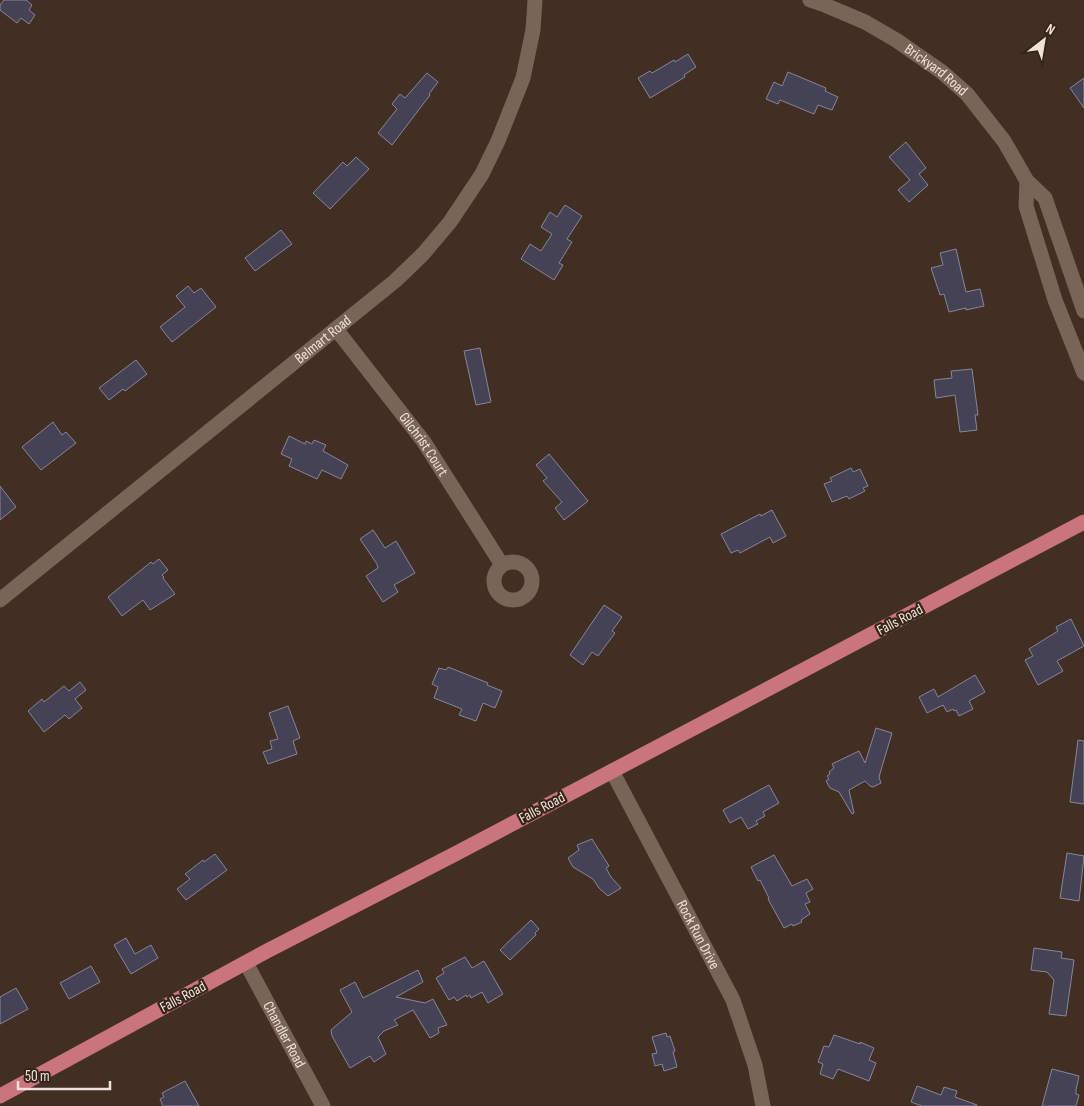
<svg xmlns="http://www.w3.org/2000/svg" width="1084" height="1106" viewBox="0 0 1084 1106" font-family="'Sofia Sans Condensed',sans-serif">
	<style>
		.building { fill: #454256; stroke: #88859b }
		.lines { fill: none; stroke-linecap: round; stroke-linejoin: round }
		.minor { stroke: #796557; stroke-width: 15 }
		.major { stroke: #c9757b; stroke-width: 15 }
		.labels { text-anchor: middle; dominant-baseline: central; stroke-width: 4.5; stroke-linejoin: round; paint-order: stroke }
		.street-label { font-size: 15px; fill: #eee2da; stroke: #372519 }
	</style>
	<rect width="100%" height="100%" fill="#412f23"/>
	<g class="building">
		<polygon points="4,0 26,0 32,5 29,10 35,15 29,24 21,18 17,23 0,10 0,5"/>
		<polygon points="688,54 696,67 684,75 685,77 650,98 638,78 650,71 652,73 674,60 675,62"/>
		<polygon points="788,72 826,88 825,91 838,97 832,110 818,105 814,114 780,100 778,104 766,99 774,82 782,86"/>
		<polygon points="427,73 438,82 429,94 430,95 392,145 378,133 397,109 392,104 400,94 405,98"/>
		<polygon points="1084,78 1084,108 1070,88"/>
		<polygon points="906,142 926,168 919,174 928,185 909,202 898,190 910,180 889,157"/>
		<polygon points="356,157 369,169 330,209 313,193 343,162 347,166"/>
		<polygon points="565,205 582,216 567,239 572,242 559,263 563,265 554,280 521,259 530,244 541,251 552,234 541,227 550,212 557,217"/>
		<polygon points="281,230 292,244 255,271 245,258"/>
		<polygon points="956,249 966,292 980,289 984,306 966,310 966,308 949,312 944,294 940,295 931,268 943,265 940,253"/>
		<polygon points="188,286 194,293 201,288 216,307 172,342 160,327 185,307 176,296"/>
		<polygon points="480,348 491,402 476,405 464,351"/>
		<polygon points="136,360 147,374 125,391 123,389 109,400 99,388"/>
		<polygon points="972,369 978,415 975,415 977,430 960,432 955,395 936,398 934,380 952,378 951,371"/>
		<polygon points="53,422 62,435 66,432 76,443 41,470 22,447"/>
		<polygon points="289,436 305,444 306,441 312,444 314,440 326,445 323,451 348,465 341,479 322,470 317,479 289,466 292,459 281,454"/>
		<polygon points="549,454 588,501 564,520 555,508 562,502 543,481 547,478 536,465"/>
		<polygon points="851,468 853,472 860,469 868,486 863,488 865,491 849,499 847,496 832,502 824,484 832,481 830,478"/>
		<polygon points="0,486 16,507 0,520"/>
		<polygon points="772,510 786,536 773,543 770,537 740,553 738,550 731,553 721,534 760,514 761,516"/>
		<polygon points="373,530 385,548 396,541 415,573 394,585 398,592 383,602 366,576 378,568 377,564 360,539"/>
		<polygon points="159,559 168,570 162,575 164,577 163,578 175,594 150,610 143,600 122,616 108,597 151,562 153,564"/>
		<polygon points="604,605 622,617 612,631 615,633 598,656 592,652 583,665 570,655"/>
		<polygon points="1071,619 1084,646 1057,661 1063,671 1038,685 1025,660 1033,656 1029,649 1058,631 1056,627"/>
		<polygon points="448,667 488,683 487,685 502,691 495,708 483,703 476,721 459,715 462,709 434,698 438,687 432,684 439,668 446,670"/>
		<polygon points="975,675 985,692 969,701 973,709 959,716 956,710 954,711 953,709 947,712 943,705 927,713 919,697 934,689 938,697"/>
		<polygon points="80,682 86,690 75,699 82,708 69,719 65,715 44,732 28,711 42,699 44,702 64,686 69,691"/>
		<polygon points="288,706 300,738 293,741 297,754 268,764 263,752 272,749 270,741 278,739 269,713"/>
		<polygon points="876,728 892,733 879,777 881,783 873,787 870,786 865,781 849,790 854,813 852,814 839,792 830,788 826,781 829,779 827,776 830,774 829,772 834,768 832,764 859,751 865,763"/>
		<polygon points="1078,740 1084,741 1084,804 1070,802"/>
		<polygon points="769,785 779,803 763,812 765,816 756,821 758,824 748,829 741,817 730,823 723,810"/>
		<polygon points="592,839 609,866 606,868 611,877 621,888 608,896 599,888 593,879 573,867 568,858 579,850 577,845"/>
		<polygon points="1067,853 1084,856 1079,901 1060,898"/>
		<polygon points="215,854 227,870 186,900 177,889 190,879 185,874 203,860 204,862"/>
		<polygon points="774,855 792,886 807,879 813,889 806,893 810,902 805,904 810,914 801,920 802,922 793,926 792,924 784,928 768,899 769,898 760,880 758,881 751,867"/>
		<polygon points="531,920 539,929 535,933 536,935 510,960 500,950"/>
		<polygon points="126,938 135,954 151,945 158,958 131,974 114,945"/>
		<polygon points="1034,948 1062,952 1061,958 1074,960 1066,1016 1049,1014 1054,980 1047,972 1031,970"/>
		<polygon points="465,957 472,968 484,961 503,994 488,1003 482,992 471,998 470,995 467,997 466,995 457,1001 454,997 449,1000 436,978 444,973 442,969"/>
		<polygon points="91,966 100,982 69,999 60,983"/>
		<polygon points="418,970 423,982 396,997 425,1003 433,999 447,1025 438,1028 439,1033 430,1038 413,1010 394,1020 398,1025 384,1031 378,1037 386,1054 374,1062 370,1056 350,1068 332,1036 331,1030 352,1012 340,990 355,982 363,998"/>
		<polygon points="16,988 28,1009 0,1024 0,997"/>
		<polygon points="666,1033 667,1037 670,1036 675,1051 673,1052 677,1067 664,1071 662,1064 655,1066 652,1054 657,1053 652,1037"/>
		<polygon points="834,1035 860,1044 860,1042 874,1048 869,1060 876,1063 869,1081 838,1069 833,1079 820,1074 823,1064 818,1062 824,1046 829,1047"/>
		<polygon points="1052,1069 1079,1076 1076,1090 1076,1094 1079,1095 1076,1106 1042,1106"/>
		<polygon points="185,1081 199,1106 163,1106 160,1099 164,1097 162,1093"/>
		<polygon points="917,1086 941,1095 944,1087 957,1091 955,1097 977,1105 977,1106 922,1106 911,1102"/>
	</g>
	<g class="lines">
		<g class="minor">
			<path id="s1" d="M 810,0 L 825,5 L 865,22 L 896,40 L 942,72 L 967,94 L 1004,141 L 1027,181 L 1045,198 L 1084,311"/>
			<polyline points="1027,181 1026,206 1055,300 1084,373"/>
			<path id="s2" d="M 336,329 L 424,442 L 502,565"/>
			<circle cx="513" cy="581" r="19"/>
			<path id="s3" d="M 0,600 L 395,281 L 423,254 L 450,222 L 482,174 L 498,141 L 523,78 L 533,30 L 535,0"/>
			<path id="s4" d="M 612,771 L 733,1000 L 755,1065 L 763,1106"/>
			<path id="s5" d="M 246,963 L 323,1106"/>
		</g>
		<polyline class="major" points="0,1096 267,951 455,854 1084,522"/>
	</g>
	<g class="labels">
		<g class="street-label">
			<text stroke="none"><textPath href="#s1" startOffset="145">Brickyard Road</textPath></text>
			<text stroke="none"><textPath href="#s3" startOffset="415">Belmart Road</textPath></text>
			<text stroke="none"><textPath href="#s2" startOffset="145">Gilchrist Court</textPath></text>
			<text transform="translate(900 620) rotate(-28)">Falls Road</text>
			<text transform="translate(542 808) rotate(-28)">Falls Road</text>
			<text stroke="none"><textPath href="#s4" startOffset="185">Rock Run Drive</textPath></text>
			<text transform="translate(183 997) rotate(-28)">Falls Road</text>
			<text stroke="none"><textPath href="#s5" startOffset="81">Chandler Road</textPath></text>
		</g>
	</g>
	<g transform="translate(1044 40) rotate(31)" stroke="#372519" stroke-width="4" paint-order="stroke">
	<path d="M0-4L9 19L0 12L-9 19Z" fill="#eee2da"/>
	<text y="-8" font-size="14" font-weight="bold" text-anchor="middle" fill="#eee2da">N</text>
	</g>
	<path d="M18 1081v8h92v-8" fill="none" stroke="#eee2da" stroke-width="2.5"/>
	<text x="25" y="1081" font-size="15" fill="#eee2da" stroke="#372519" stroke-width="4" paint-order="stroke">50 m</text>
</svg>
